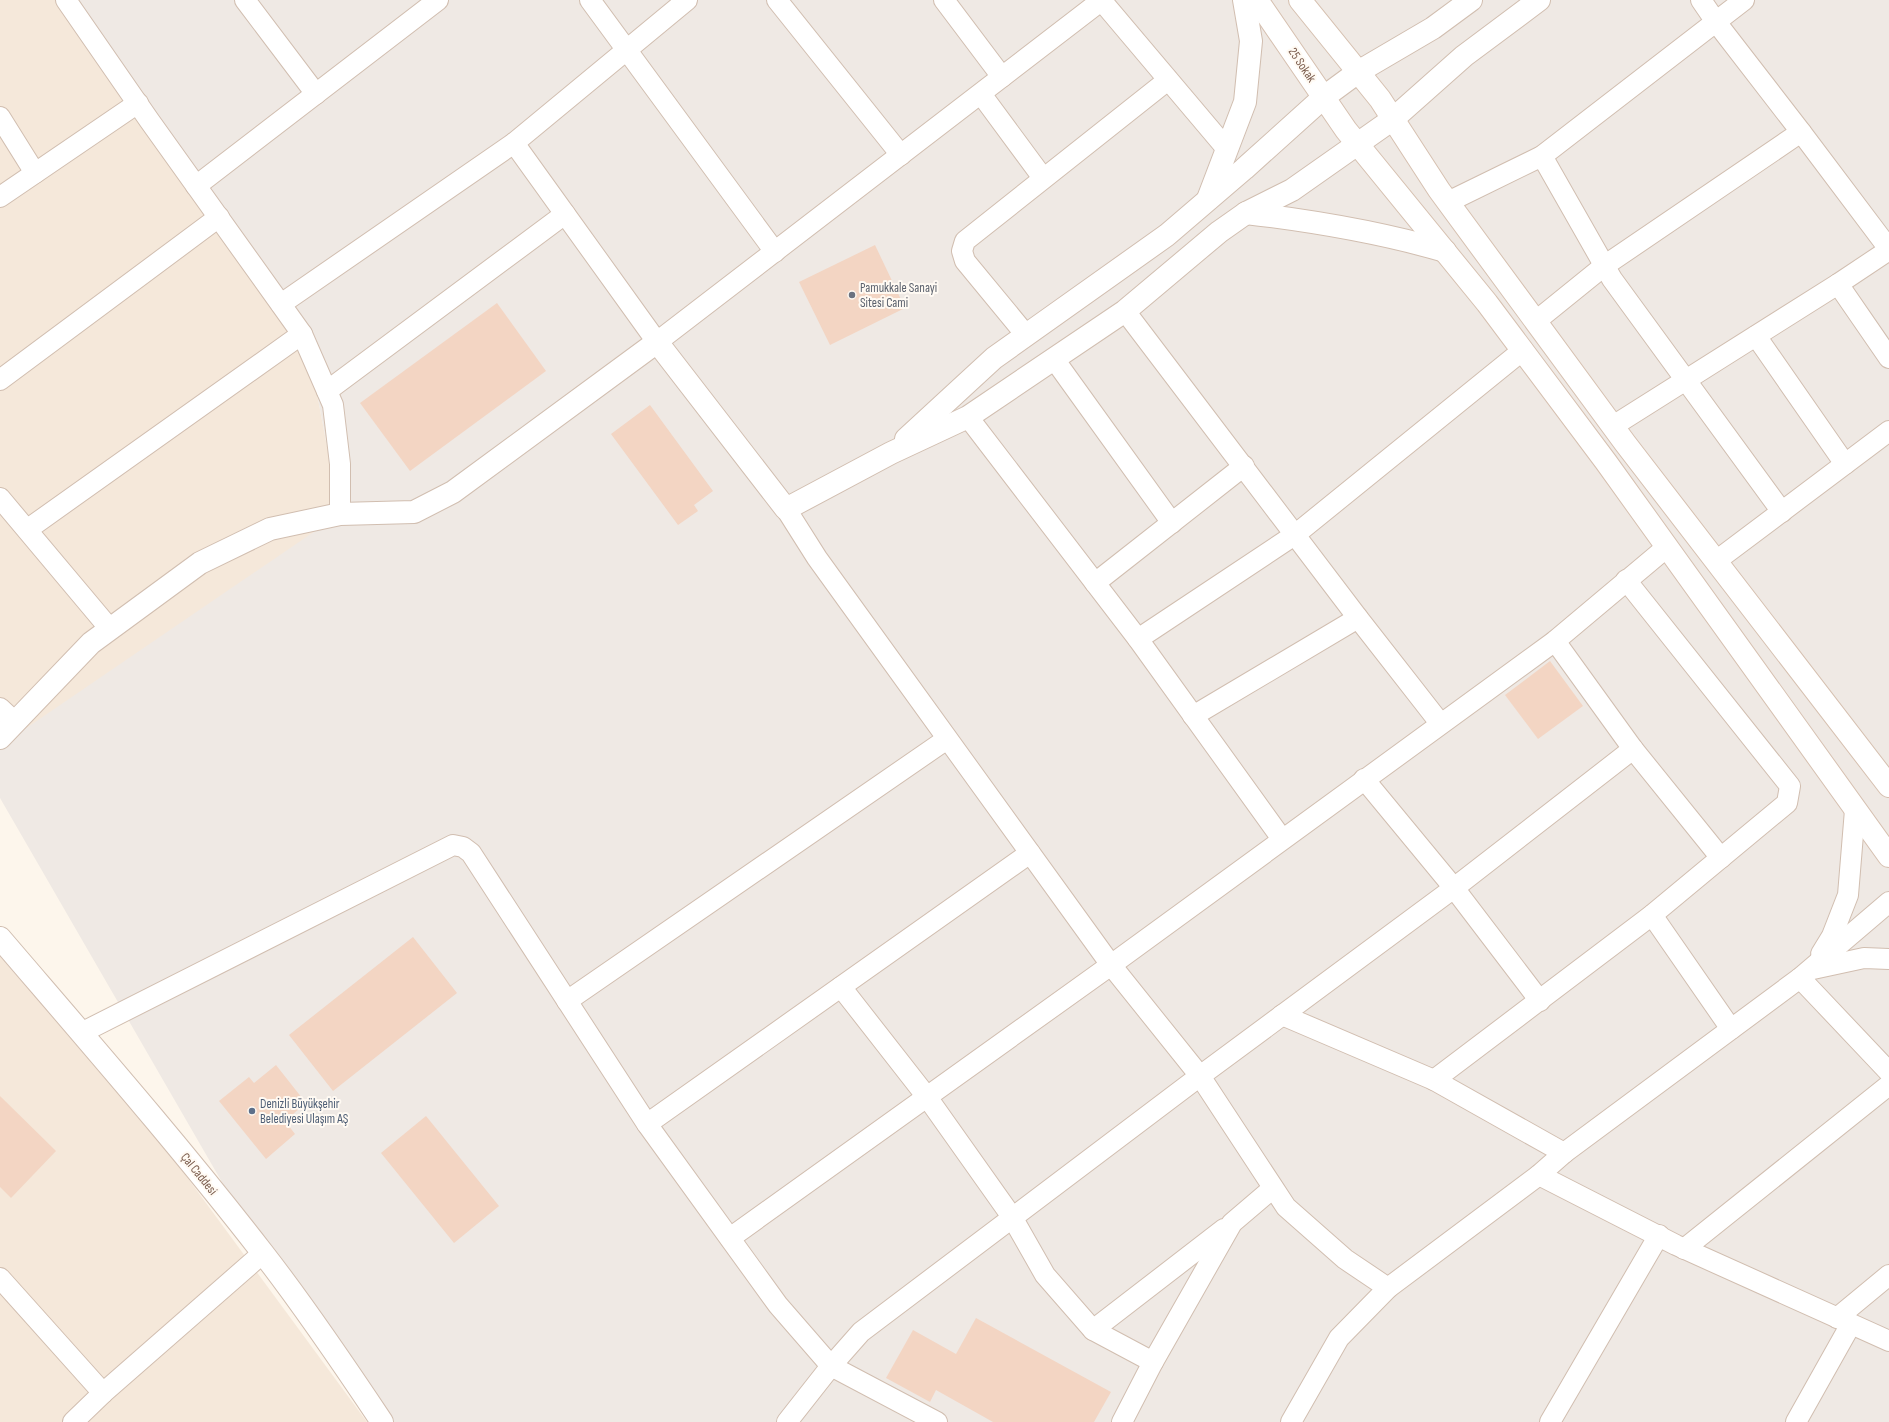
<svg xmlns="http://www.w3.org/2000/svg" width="1889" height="1422" viewBox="0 0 1889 1422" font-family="'Sofia Sans Condensed',sans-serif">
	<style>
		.residential { fill: #f5e8da }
		.industrial { fill: #efe9e4 }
		.building { fill: #f3d5c3 }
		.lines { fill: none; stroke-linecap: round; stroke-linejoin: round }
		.minor-casing { stroke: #d1beb0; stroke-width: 22 }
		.tertiary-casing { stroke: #d1beb0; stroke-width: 24 }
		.secondary-casing { stroke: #d6c0b0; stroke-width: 24 }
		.minor { stroke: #fff; stroke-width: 20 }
		.tertiary { stroke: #fff; stroke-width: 22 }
		.secondary { stroke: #fff; stroke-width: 22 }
		.worship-dot { fill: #6b7280; stroke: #fffaf3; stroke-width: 1.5 }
		.service-dot { fill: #5c6f8a; stroke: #fffaf3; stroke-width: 1.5 }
		.labels { text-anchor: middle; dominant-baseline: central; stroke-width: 4; stroke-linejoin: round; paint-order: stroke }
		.street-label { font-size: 13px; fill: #7a5c4d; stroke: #fffaf3 }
		.worship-label { font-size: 13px; fill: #5b616d; stroke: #fffaf3; text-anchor: start }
		.service-label { font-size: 13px; fill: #4e5e75; stroke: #fffaf3; text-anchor: start }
	</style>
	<rect width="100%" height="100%" fill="#fdf6ec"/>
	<g class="residential">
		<polygon points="0,0 77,0 308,347 340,514 0,768"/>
		<polygon points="0,943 81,1033 367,1422 0,1422"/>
	</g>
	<polygon class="industrial" points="67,0 1889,0 1889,1422 379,1422 263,1253 0,798 0,746 340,514 308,347"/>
	<g class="building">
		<polygon points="875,245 905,308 830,345 799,282"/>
		<polygon points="497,303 546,371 410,471 360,403"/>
		<polygon points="650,405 713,491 694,505 698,511 678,525 611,434"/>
		<polygon points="1550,661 1583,706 1538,739 1505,695"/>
		<polygon points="413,937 457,993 333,1091 289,1035"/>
		<polygon points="276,1065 306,1103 285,1121 295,1134 266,1159 219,1101 249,1077 254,1083"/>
		<polygon points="0,1096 56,1151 11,1198 0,1187"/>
		<polygon points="426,1116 499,1206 454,1243 381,1153"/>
		<polygon points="976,1318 1111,1392 1094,1422 993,1422 936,1390 930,1402 886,1378 913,1330 956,1354"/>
	</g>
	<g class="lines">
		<g class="minor-casing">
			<g id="minor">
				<polyline points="66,0 149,120 302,334 333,405 340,464 340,514"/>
				<polyline points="245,0 316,94"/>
				<polyline points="590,0 775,252"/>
				<polyline points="777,0 901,155"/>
				<polyline points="944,0 1002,77"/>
				<polyline points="1101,0 1226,148"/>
				<polyline points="1701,0 1716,22 1801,132 1889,249"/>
				<polyline points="981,94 1043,178"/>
				<polyline points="0,117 35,173"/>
				<polyline points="514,143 657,342 1102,0"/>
				<polyline points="1542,156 1612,279 1782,512"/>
				<polyline points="196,186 438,0"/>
				<polyline points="0,197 138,103"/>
				<polyline points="1448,202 1542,156 1744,0"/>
				<polyline points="1838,284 1889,358"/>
				<polyline points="281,304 514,143 687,0"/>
				<polyline points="1125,311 1358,618 1440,723"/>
				<polyline points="1536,321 1604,266 1801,132"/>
				<polyline points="1026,335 965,261 962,251 965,241 1168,80"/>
				<polyline points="1756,336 1845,464"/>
				<polyline points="1054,359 1172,523"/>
				<polyline points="0,380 219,217"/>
				<polyline points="327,391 565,214"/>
				<polyline points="968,417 1138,639 1282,839"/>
				<polyline points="1613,426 1838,284 1889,250"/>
				<polyline points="0,498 110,629"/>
				<polyline points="786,509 817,558 1111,965 1200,1076 1286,1207 1345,1259 1388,1288"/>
				<polyline points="28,529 302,334"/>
				<polyline points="1716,561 1889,431"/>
				<polyline points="1095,583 1244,466"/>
				<polyline points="1138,639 1296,534 1523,350"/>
				<polyline points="1555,641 1633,749 1721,858"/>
				<polyline points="0,708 15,722"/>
				<polyline points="1193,716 1358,618"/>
				<polyline points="1364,779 1454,888 1540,1001"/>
				<polyline points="1652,915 1731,1029"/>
				<polyline points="1821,954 1832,936 1848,895 1855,810"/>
				<polyline points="1813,969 1864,958 1889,959"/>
				<polyline points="1800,978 1889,1072"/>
				<polyline points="841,987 927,1097 1012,1217 1045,1275 1093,1330 1153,1362"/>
				<polyline points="567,1001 947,739"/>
				<polyline points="1282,1015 1434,1080 1564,1153"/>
				<polyline points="81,1033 453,845 463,847 471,853 647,1124 778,1305 831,1366 937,1422"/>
				<polyline points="1434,1080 1652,915 1787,803 1790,786 1626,580"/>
				<polyline points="647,1124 1030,853"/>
				<polyline points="1539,1175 1676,1245 1889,1341"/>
				<polyline points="730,1238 1111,965 1555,641 1667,547"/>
				<polyline points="1684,1249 1889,1085"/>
				<polyline points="0,1278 103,1393"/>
				<polyline points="1837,1318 1889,1275"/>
				<polyline points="1093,1330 1224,1229"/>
				<polyline points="73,1422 103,1393 263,1253"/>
				<polyline points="787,1422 831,1366 861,1332 1200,1076 1454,888 1633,749"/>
				<polyline points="1122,1422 1153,1362 1232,1223 1273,1188"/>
				<polyline points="1291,1422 1339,1338 1388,1288 1539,1175 1564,1153 1800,978 1889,902"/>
				<polyline points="1550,1422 1659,1235"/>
				<polyline points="1796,1422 1851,1324"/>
			</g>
		</g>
		<g class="tertiary-casing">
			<g id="tertiary">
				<polyline points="1208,199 1245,102 1251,41 1244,0"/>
				<path d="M 1246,213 C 1314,221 1380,232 1445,251"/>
				<polyline points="906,439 994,358 1167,235 1244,169 1324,97 1358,72 1433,28 1471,0"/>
				<polyline points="0,738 91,643 200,563 270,529 340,514 414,512 453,492 657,342 786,509 891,453 968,417 1125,311 1219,232 1246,213 1292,190 1393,119 1464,56 1539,0"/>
				<path d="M 0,938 C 89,1042 179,1145 262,1252 C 305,1307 344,1365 382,1422"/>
			</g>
		</g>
		<g class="secondary-casing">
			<g id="secondary">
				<polyline points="1257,0 1346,130 1487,303 1606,462 1889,856"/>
				<polyline points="1300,0 1380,99 1439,190 1625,443 1889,786"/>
			</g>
		</g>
		<use href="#minor" class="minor"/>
		<use href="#tertiary" class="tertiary"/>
		<use href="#secondary" class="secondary"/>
	</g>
	<circle class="worship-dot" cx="852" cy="295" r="4"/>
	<circle class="service-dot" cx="252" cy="1111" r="4"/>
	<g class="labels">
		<g class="street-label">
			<text transform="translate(1302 65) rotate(56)">25 Sokak</text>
			<text transform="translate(199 1174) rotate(51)">Çal Caddesi</text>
		</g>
		<g class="worship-label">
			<text x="860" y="288">Pamukkale Sanayi<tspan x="860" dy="15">Sitesi Cami</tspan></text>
		</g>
		<g class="service-label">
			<text x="260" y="1104">Denizli Büyükşehir<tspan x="260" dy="15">Belediyesi Ulaşım AŞ</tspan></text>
		</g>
	</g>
</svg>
